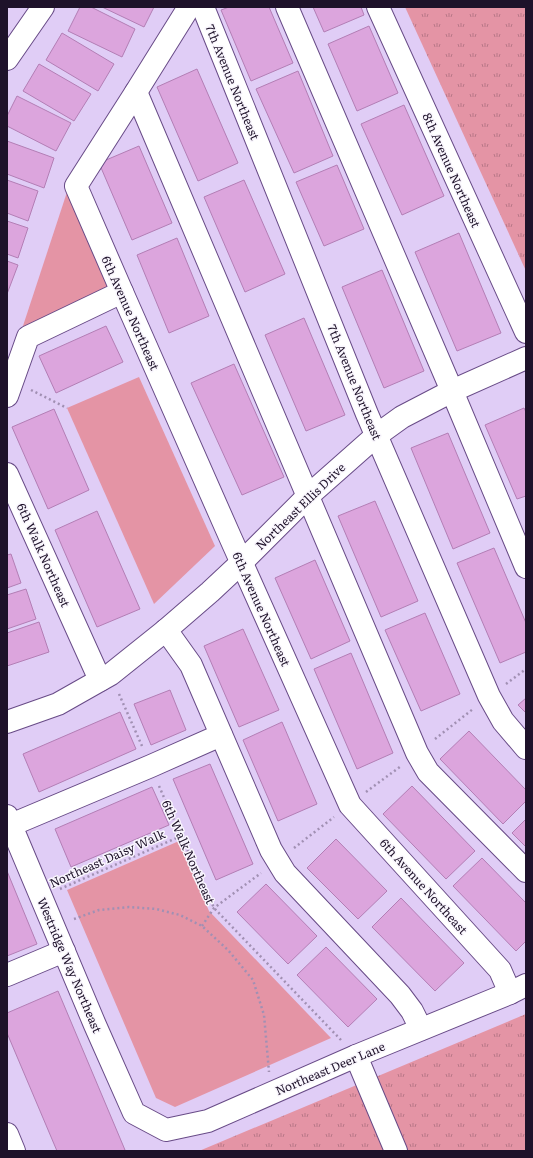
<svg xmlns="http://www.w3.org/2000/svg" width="533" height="1158" viewBox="0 0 533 1158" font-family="Literata,serif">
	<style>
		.grass { fill: url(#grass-tufts) }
		.park { fill: #e494a5 }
		.building { fill: #dca5dd; stroke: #b37eb5 }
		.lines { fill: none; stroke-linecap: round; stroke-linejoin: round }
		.minor-casing { stroke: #684b87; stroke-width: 24 }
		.path { stroke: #a190b3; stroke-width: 2.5; stroke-dasharray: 2 3; stroke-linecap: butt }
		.minor { stroke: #fff; stroke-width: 22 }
		.labels { text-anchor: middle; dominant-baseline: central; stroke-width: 3; stroke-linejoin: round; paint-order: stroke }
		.street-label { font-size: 12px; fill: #1e122a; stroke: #f9f6fd }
	</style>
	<defs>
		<pattern id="grass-tufts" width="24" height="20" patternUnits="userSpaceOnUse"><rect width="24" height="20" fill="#e494a5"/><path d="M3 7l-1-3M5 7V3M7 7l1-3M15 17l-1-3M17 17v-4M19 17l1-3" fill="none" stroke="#b87787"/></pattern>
	</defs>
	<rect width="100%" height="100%" fill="#e0cdf6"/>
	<g class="grass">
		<polygon points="405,7 526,7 526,271"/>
		<polygon points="526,1014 526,1151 199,1151"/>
	</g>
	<g class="park">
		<polygon points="68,189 114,291 20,335"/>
		<polygon points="139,377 215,546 154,604 67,408"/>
		<polygon points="179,841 209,911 331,1038 175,1107 156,1098 67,890"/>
	</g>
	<g class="building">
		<polygon points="80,7 91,7 135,29 122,57 68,31"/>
		<polygon points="102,7 154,7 144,27"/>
		<polygon points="229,7 269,7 293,63 251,81 221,10"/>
		<polygon points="313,7 361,7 364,15 324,32"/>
		<polygon points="369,26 398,93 357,111 328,44"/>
		<polygon points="62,33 114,64 98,91 46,60"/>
		<polygon points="39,64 91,94 74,121 23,91"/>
		<polygon points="197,69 238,163 198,181 157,87"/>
		<polygon points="298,71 333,156 294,173 256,89"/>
		<polygon points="17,96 71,123 56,151 7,126 7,116"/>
		<polygon points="404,105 444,196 402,215 361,124"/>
		<polygon points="7,141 54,158 44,188 7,174"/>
		<polygon points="139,146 172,223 132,240 99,163"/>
		<polygon points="337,165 364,229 324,246 296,182"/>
		<polygon points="7,180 38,191 28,221 7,213"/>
		<polygon points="244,180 285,274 245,292 204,197"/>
		<polygon points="7,221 28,228 18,258 7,254"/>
		<polygon points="459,233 501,333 457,351 415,252"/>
		<polygon points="177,238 209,316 169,333 137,255"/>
		<polygon points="7,261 18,265 7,294"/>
		<polygon points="382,270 424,371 384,388 342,287"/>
		<polygon points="304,318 345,415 306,431 265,335"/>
		<polygon points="106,326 123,362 56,393 39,356"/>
		<polygon points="234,364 284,477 242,495 191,383"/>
		<polygon points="524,408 526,412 526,496 517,499 485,425"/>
		<polygon points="54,409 89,490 48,509 12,427"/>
		<polygon points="448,433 490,533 453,549 411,448"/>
		<polygon points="375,501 418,601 381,617 338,516"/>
		<polygon points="97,511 140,609 97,627 55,530"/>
		<polygon points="494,548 526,623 526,652 500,663 457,563"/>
		<polygon points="11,554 21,583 7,588 7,555"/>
		<polygon points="315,560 350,641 311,659 275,578"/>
		<polygon points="26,589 36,619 7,629 7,595"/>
		<polygon points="425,613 460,694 421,711 385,630"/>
		<polygon points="39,622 49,652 7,666 7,633"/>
		<polygon points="243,629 279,710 239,727 204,646"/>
		<polygon points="351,653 393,753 357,769 314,669"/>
		<polygon points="170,690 186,730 151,745 134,704"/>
		<polygon points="526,698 526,713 518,705"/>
		<polygon points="120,712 136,749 39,792 23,754"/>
		<polygon points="282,722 317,804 278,821 243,740"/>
		<polygon points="469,731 526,790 526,801 503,824 440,759"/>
		<polygon points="210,764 253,864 216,880 173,779"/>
		<polygon points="412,786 475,851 446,879 383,814"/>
		<polygon points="152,787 169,825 71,867 55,829"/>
		<polygon points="526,819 526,847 512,833"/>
		<polygon points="336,839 387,891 358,919 307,868"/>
		<polygon points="482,858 526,903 526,941 516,951 453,886"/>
		<polygon points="7,871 37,944 7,956"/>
		<polygon points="266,884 317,936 288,964 237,912"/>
		<polygon points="401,898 464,963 435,991 372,927"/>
		<polygon points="326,947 377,999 348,1027 297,975"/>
		<polygon points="58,991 125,1150 122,1151 57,1151 7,1033 7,1013"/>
	</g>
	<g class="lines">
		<g class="minor-casing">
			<g id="minor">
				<polyline points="189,7 136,92 76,186 122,292 231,539 350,805 500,970 510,993"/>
				<polyline points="203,7 367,414 489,696 503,721 526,748"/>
				<polyline points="287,7 452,391 526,567"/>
				<polyline points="378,7 526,332"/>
				<polyline points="7,59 43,7"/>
				<polyline points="136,92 417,753 428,772 526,871"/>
				<polyline points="7,396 28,337 122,292"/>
				<polyline points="7,474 100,680"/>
				<polyline points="166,630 191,665 271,850 285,873 400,995 412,1011 421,1029"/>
				<polyline points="7,722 58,704 111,674 166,630 210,592 241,563 308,496 377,435 402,417 452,391 526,358"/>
				<polyline points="7,816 95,1025 134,1113 166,1130 208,1121 356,1056 510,993 526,985"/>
				<polyline points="11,825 151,766 221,735"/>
				<polyline points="7,975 64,951"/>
				<polyline points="356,1056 396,1151"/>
				<polyline points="7,1134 14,1151"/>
			</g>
		</g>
		<g class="path">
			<polyline points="31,390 67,408"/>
			<polyline points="506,684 526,669"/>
			<polyline points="119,694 142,746"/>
			<polyline points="435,739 473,709"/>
			<polyline points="159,786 181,836 214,908 341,1040"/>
			<polyline points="366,792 401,766"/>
			<polyline points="294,848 334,817"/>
			<polyline points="60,889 181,836"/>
			<polyline points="74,919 99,910 129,907 156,909 180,915 202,926 228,950 253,980 264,1015 269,1072"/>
			<polyline points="202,926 214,908 261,873"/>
		</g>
		<use href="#minor" class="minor"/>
	</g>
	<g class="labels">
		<g class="street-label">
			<text transform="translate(233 82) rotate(68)">7th Avenue Northeast</text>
			<text transform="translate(452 170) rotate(66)">8th Avenue Northeast</text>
			<text transform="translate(131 313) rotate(66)">6th Avenue Northeast</text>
			<text transform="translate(355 382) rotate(68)">7th Avenue Northeast</text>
			<text transform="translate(300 506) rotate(-44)">Northeast Ellis Drive</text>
			<text transform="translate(44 555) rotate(66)">6th Walk Northeast</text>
			<text transform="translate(262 609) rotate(66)">6th Avenue Northeast</text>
			<text transform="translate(189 852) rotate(66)">6th Walk Northeast</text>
			<text transform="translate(107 858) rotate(-24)">Northeast Daisy Walk</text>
			<text transform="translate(424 886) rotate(48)">6th Avenue Northeast</text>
			<text transform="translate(70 965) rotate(67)">Westridge Way Northeast</text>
			<text transform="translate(330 1068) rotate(-23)">Northeast Deer Lane</text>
		</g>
	</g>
	<rect width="533" height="1158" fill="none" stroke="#1e122a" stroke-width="16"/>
</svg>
